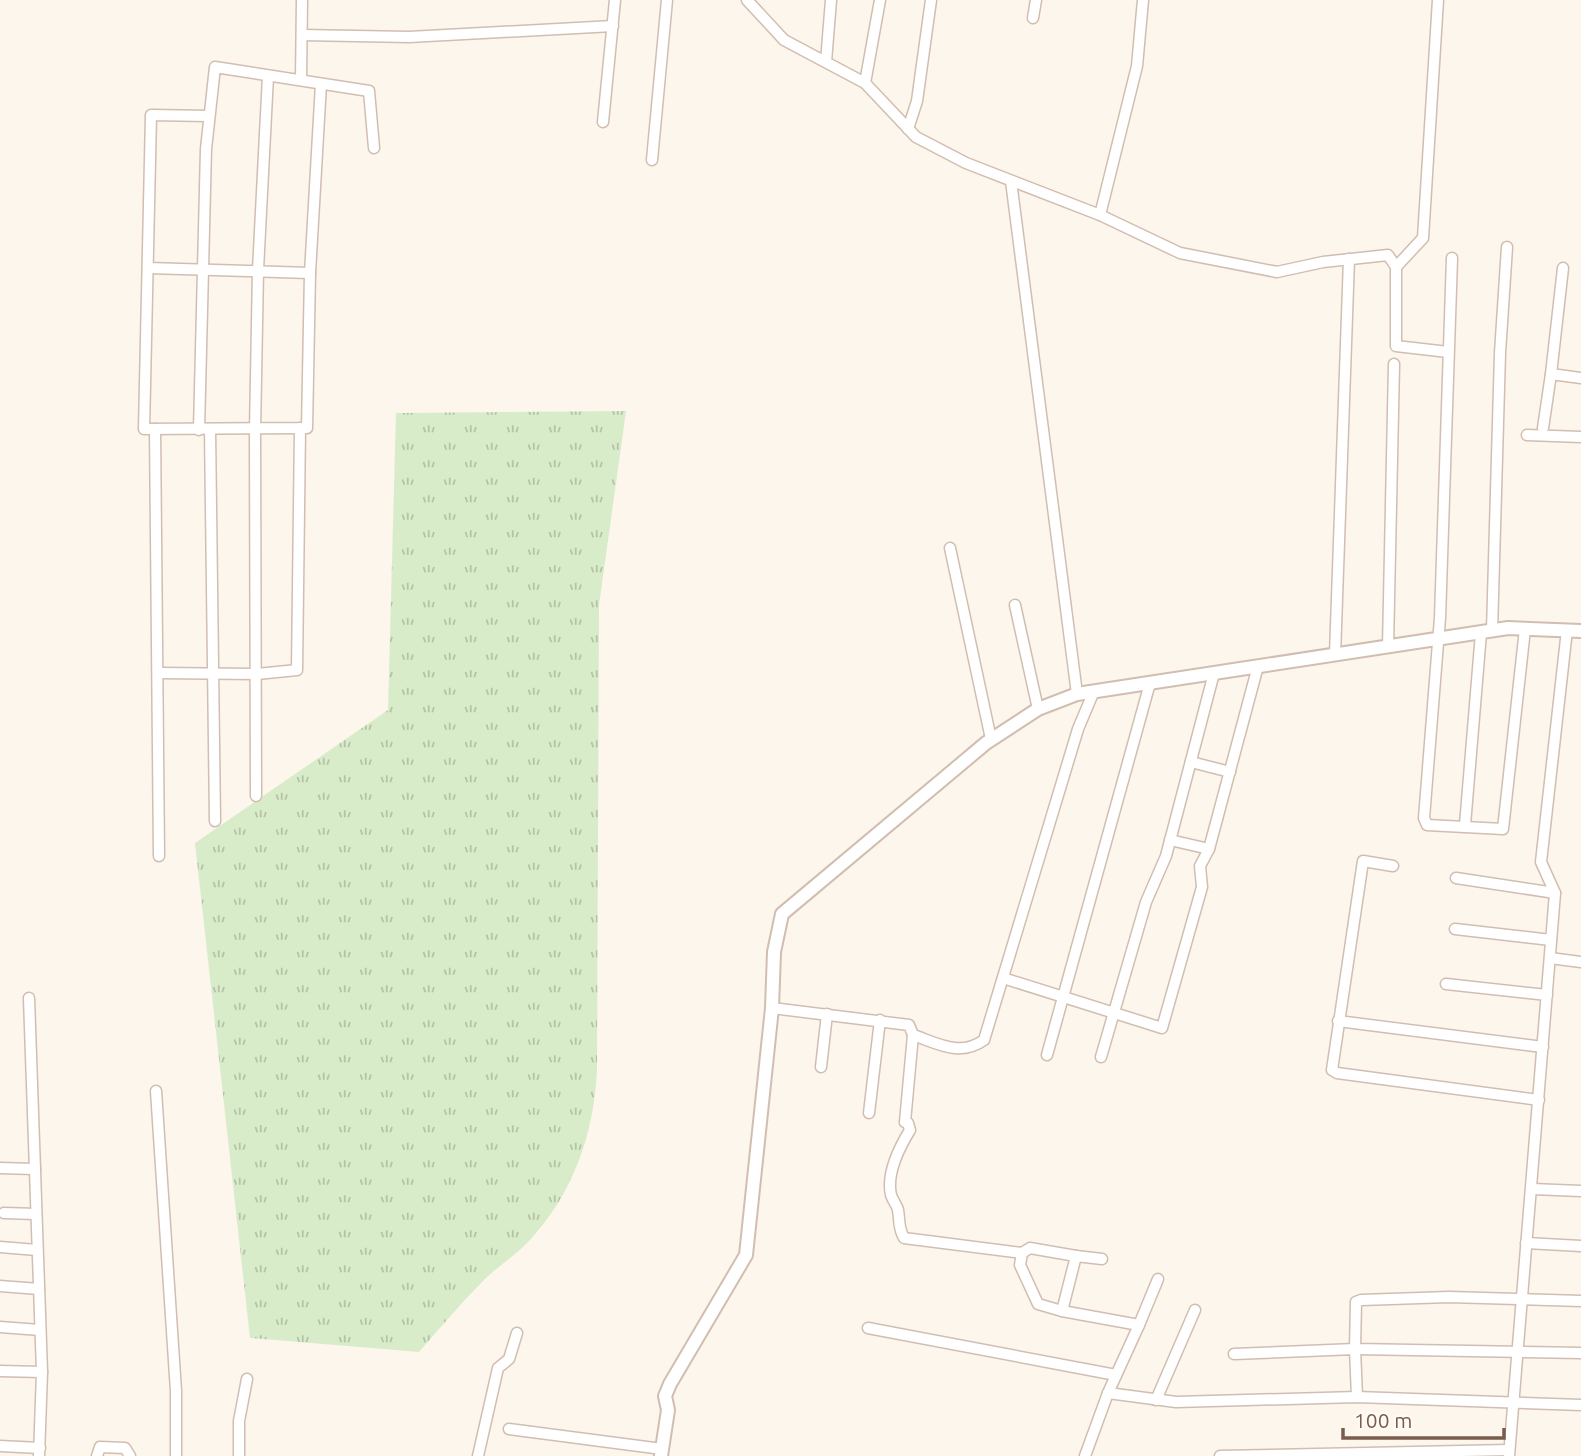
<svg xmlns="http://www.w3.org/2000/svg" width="1581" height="1456" viewBox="0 0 1581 1456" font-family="Ubuntu,sans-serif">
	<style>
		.grass { fill: url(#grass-tufts) }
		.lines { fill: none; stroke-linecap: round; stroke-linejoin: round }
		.minor-casing { stroke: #d1beb0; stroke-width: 13 }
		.tertiary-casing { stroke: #d1beb0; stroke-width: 16 }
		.minor { stroke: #fff; stroke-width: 10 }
		.tertiary { stroke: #fff; stroke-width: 12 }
	</style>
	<defs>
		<pattern id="grass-tufts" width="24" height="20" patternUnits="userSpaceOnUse" patternTransform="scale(1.75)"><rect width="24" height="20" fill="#d8ecc9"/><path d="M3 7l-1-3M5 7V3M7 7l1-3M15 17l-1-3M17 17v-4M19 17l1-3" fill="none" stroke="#b4c2a5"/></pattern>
	</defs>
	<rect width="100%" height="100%" fill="#fdf6ec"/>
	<path class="grass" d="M 626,411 L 599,605 L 597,1070 C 594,1134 573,1194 529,1241 C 515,1256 498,1266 484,1280 C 461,1303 440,1328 419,1352 L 250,1338 L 195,843 L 388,710 L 396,413 Z"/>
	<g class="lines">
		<g class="minor-casing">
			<g id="minor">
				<polyline points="747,0 784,40 865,83 916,137 966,163 1100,215 1180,253 1277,272 1323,262 1388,255 1396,267 1396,346 1448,352"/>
				<polyline points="1033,18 1036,0"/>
				<polyline points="302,35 409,37 613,26"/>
				<polyline points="826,62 831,0"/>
				<polyline points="301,80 302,0"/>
				<polyline points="865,83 880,0"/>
				<polyline points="208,116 151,115 144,429 307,428 310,273 321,84"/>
				<polyline points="603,122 615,0"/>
				<polyline points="908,129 917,101 931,0"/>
				<polyline points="652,160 667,0"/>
				<polyline points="1011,181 1077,694"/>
				<polyline points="1100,215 1137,66 1143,0"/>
				<polyline points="1452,258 1440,618 1424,818 1427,825 1503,829 1525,629"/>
				<polyline points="1396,267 1423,238 1438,0"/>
				<polyline points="148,268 310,273"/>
				<polyline points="1551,374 1563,268"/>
				<polyline points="1543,428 1551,374 1581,378"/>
				<polyline points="155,429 159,856"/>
				<polyline points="199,430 206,149 215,67 369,91 374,148"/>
				<polyline points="210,430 215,821"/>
				<polyline points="1527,435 1581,437"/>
				<polyline points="950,548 991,739"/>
				<polyline points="1015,605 1038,709"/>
				<polyline points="1492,631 1500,353 1507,247"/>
				<polyline points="1388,647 1394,364"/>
				<polyline points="1335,655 1349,259"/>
				<polyline points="159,673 257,674 297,670 300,428"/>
				<polyline points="1191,762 1230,772"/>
				<polyline points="256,796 255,431 258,270 268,76"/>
				<polyline points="1465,825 1481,633"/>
				<polyline points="1170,840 1209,849"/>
				<polyline points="1393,866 1363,861 1332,1070 1337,1073 1539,1100"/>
				<polyline points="1456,878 1555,893"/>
				<polyline points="1455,929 1551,940"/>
				<polyline points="1550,958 1581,962"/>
				<polyline points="1003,978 1162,1028 1202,887 1200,866 1209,849 1258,666"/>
				<polyline points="1446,984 1547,995"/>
				<polyline points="29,998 42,1372 39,1456"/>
				<path d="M 772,1008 L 909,1025 L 913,1035 C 939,1044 960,1057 984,1040 L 1078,729 L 1094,691"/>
				<polyline points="1338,1021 1543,1047"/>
				<path d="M 913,1035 L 905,1122 L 908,1123 L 910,1130 C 899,1148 886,1173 891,1195 C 893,1201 897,1205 898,1210 C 900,1221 898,1228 904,1238 L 1022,1253 L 1030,1248 L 1076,1256 L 1062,1311 L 1139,1325 L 1108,1393 L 1176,1402 L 1357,1397 L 1581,1405"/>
				<polyline points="1047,1055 1150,683"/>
				<polyline points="1101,1057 1146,902 1166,856 1214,673"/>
				<polyline points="821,1067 827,1014"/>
				<polyline points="156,1091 176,1391 176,1456"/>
				<polyline points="869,1113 880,1020"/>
				<polyline points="0,1168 35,1169"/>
				<polyline points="1532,1189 1581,1191"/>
				<polyline points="4,1213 36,1214"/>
				<polyline points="1526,1243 1581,1246"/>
				<polyline points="0,1247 37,1250"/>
				<polyline points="1022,1253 1020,1265 1038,1304 1062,1311"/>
				<polyline points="1076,1256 1102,1259"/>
				<polyline points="0,1286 39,1289"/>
				<polyline points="1581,1301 1449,1297 1361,1300 1356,1302 1355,1349 1581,1353"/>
				<polyline points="1139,1325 1158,1279"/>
				<polyline points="0,1327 40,1330"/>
				<polyline points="868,1328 1116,1375"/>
				<polyline points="1234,1354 1355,1349 1357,1397"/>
				<polyline points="0,1371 42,1372"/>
				<polyline points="1156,1400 1195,1310"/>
				<polyline points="509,1429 662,1449"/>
				<polyline points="0,1446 40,1448"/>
				<polyline points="97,1456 100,1447 125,1448 130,1456"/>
				<polyline points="239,1456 239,1421 247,1379"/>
				<polyline points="478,1456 498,1368 509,1359 517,1333"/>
				<polyline points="1085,1456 1108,1393"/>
				<polyline points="1220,1456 1509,1450"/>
				<polyline points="1509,1456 1555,893 1541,862 1567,630"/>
			</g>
		</g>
		<g class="tertiary-casing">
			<polyline id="tertiary" points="661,1456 668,1410 665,1396 670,1384 746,1255 772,1008 774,952 782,914 986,743 1038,709 1077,694 1508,628 1581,631"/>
		</g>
		<use href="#minor" class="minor"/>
		<use href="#tertiary" class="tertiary"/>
	</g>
	<path d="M1343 1428v10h161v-10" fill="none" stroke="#7a5c4d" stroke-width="3.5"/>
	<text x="1354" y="1428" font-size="21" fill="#7a5c4d" stroke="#fffaf3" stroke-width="5" paint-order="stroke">100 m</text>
</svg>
